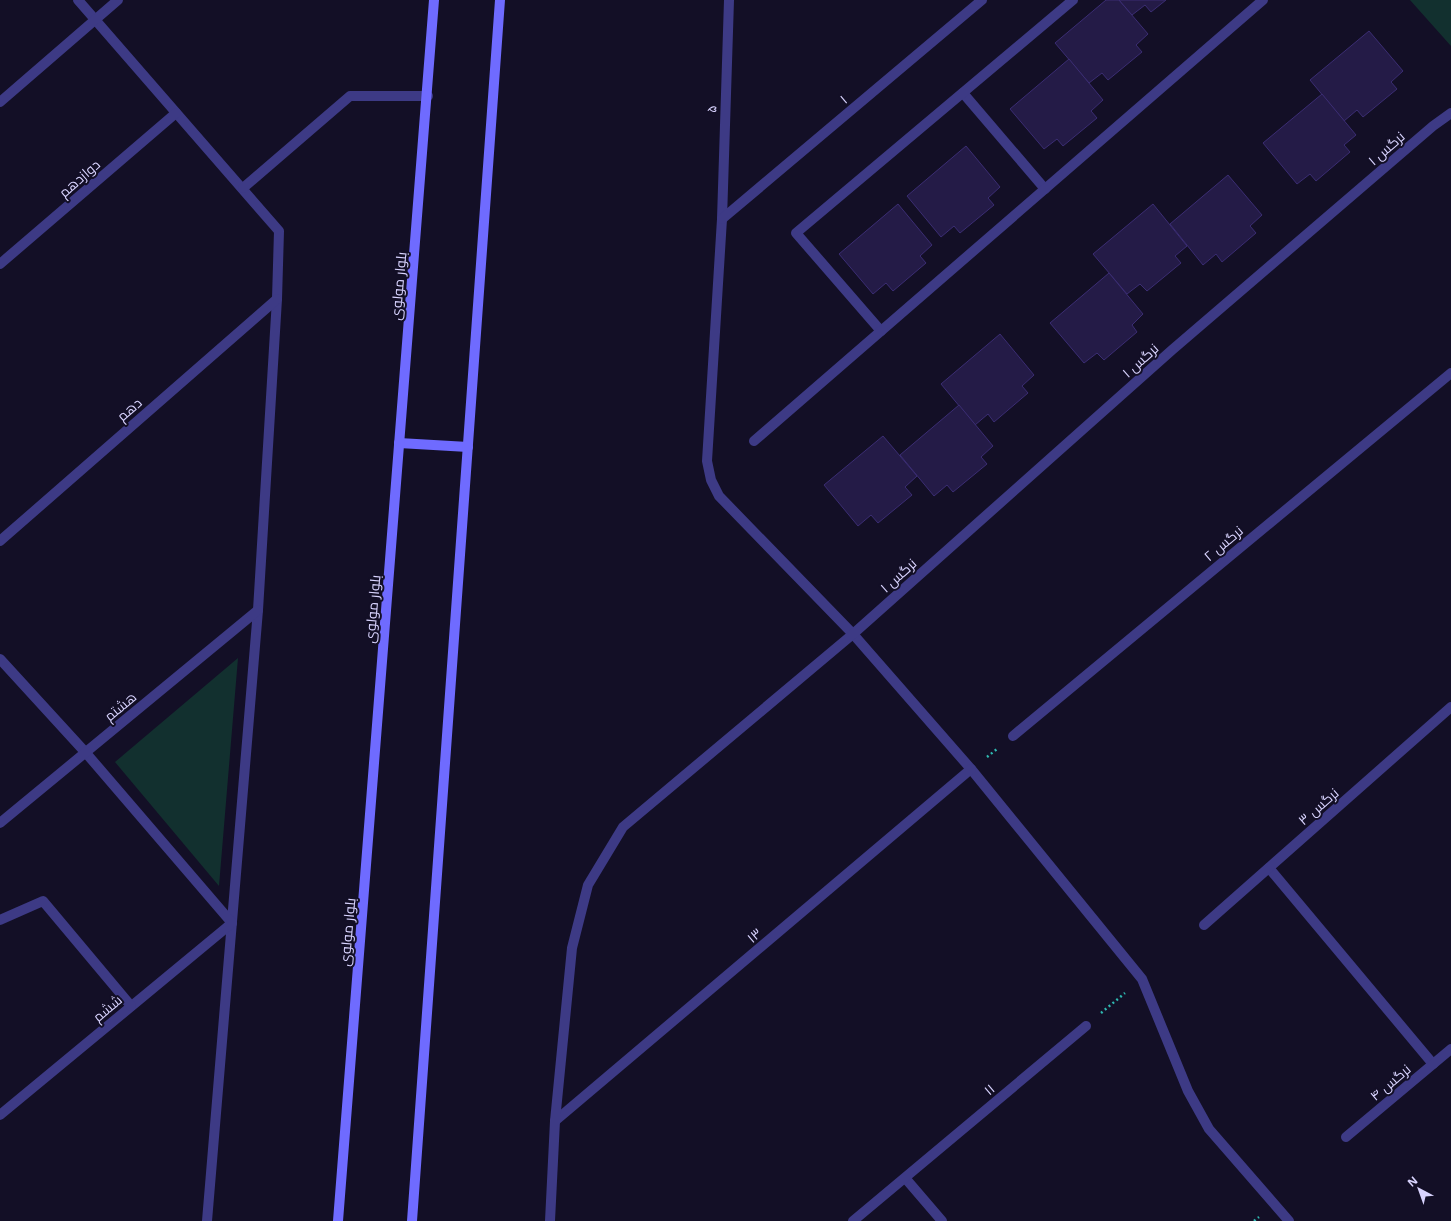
<svg xmlns="http://www.w3.org/2000/svg" width="1451" height="1221" viewBox="0 0 1451 1221" font-family="'Noto Sans',Cairo,sans-serif">
	<style>
		.green { fill: #12302f }
		.building { fill: #241b47; stroke: #3b2d73 }
		.lines { fill: none; stroke-linecap: round; stroke-linejoin: round }
		.path { stroke: #2fb8b0; stroke-width: 2.5; stroke-dasharray: 2 3; stroke-linecap: butt }
		.street { stroke: #3d3a85; stroke-width: 10 }
		.secondary { stroke: #6f6bff; stroke-width: 10 }
		.labels { text-anchor: middle; dominant-baseline: central; stroke-width: 4; stroke-linejoin: round; paint-order: stroke }
		.street-label { font-size: 14px; fill: #d9d4ff; stroke: #130f26 }
	</style>
	<rect width="100%" height="100%" fill="#130f26"/>
	<g class="green">
		<polygon points="1410,0 1451,0 1451,46"/>
		<polygon points="238,658 219,886 115,762"/>
	</g>
	<g class="building">
		<polygon points="1106,0 1119,0 1148,34 1136,45 1142,52 1108,80 1102,73 1089,83 1055,43"/>
		<polygon points="1119,0 1166,0 1151,12 1145,5 1132,15"/>
		<polygon points="1369,31 1403,71 1391,82 1397,89 1363,117 1357,110 1344,121 1310,80"/>
		<polygon points="1069,59 1103,100 1091,111 1097,118 1063,146 1057,139 1044,149 1010,109"/>
		<polygon points="1322,94 1356,135 1344,145 1350,152 1316,181 1310,174 1297,184 1263,143"/>
		<polygon points="966,146 1000,187 988,198 994,205 960,233 954,226 941,237 907,196"/>
		<polygon points="1228,175 1262,215 1250,226 1256,233 1222,262 1216,254 1203,265 1170,224"/>
		<polygon points="898,204 932,245 920,256 926,263 893,291 886,283 873,294 839,254"/>
		<polygon points="1153,204 1187,246 1175,256 1181,263 1147,291 1140,284 1127,294 1093,254"/>
		<polygon points="1109,273 1143,314 1132,325 1137,332 1104,360 1097,353 1084,363 1050,323"/>
		<polygon points="1000,334 1034,375 1022,386 1028,393 994,422 988,414 975,425 941,384"/>
		<polygon points="959,405 993,446 981,457 987,464 953,492 947,485 934,496 900,455"/>
		<polygon points="883,436 917,476 905,487 912,495 878,523 871,515 858,526 824,485"/>
	</g>
	<g class="lines">
		<g class="path">
			<polyline points="987,757 997,749"/>
			<polyline points="1101,1013 1125,993"/>
			<polyline points="1254,1221 1259,1217"/>
		</g>
		<g class="street">
			<polyline points="78,0 279,231 277,299 258,610 207,1221"/>
			<polyline points="729,0 722,219 707,461 711,480 719,496 853,634 971,769 1142,979 1188,1091 1209,1129 1289,1221"/>
			<polyline points="963,93 1045,189"/>
			<polyline points="0,102 118,0"/>
			<polyline points="243,188 350,96 428,96"/>
			<polyline points="722,219 982,0"/>
			<polyline points="0,264 176,113"/>
			<polyline points="881,331 796,233 1073,0"/>
			<polyline points="754,441 1263,0"/>
			<polyline points="0,541 277,299"/>
			<polyline points="0,659 86,753 232,923 0,1115"/>
			<polyline points="1013,736 1451,373"/>
			<polyline points="0,823 258,610"/>
			<polyline points="1269,868 1433,1064"/>
			<polyline points="0,920 43,901 131,1006"/>
			<polyline points="1204,925 1451,707"/>
			<polyline points="555,1121 971,769"/>
			<polyline points="1346,1137 1451,1049"/>
			<polyline points="906,1179 942,1221"/>
			<polyline points="550,1221 555,1121 572,948 588,885 623,827 853,634 1172,350 1433,126 1451,113"/>
			<polyline points="853,1221 1086,1026"/>
		</g>
		<g class="secondary">
			<polyline points="399,443 468,447"/>
			<polyline points="338,1221 434,0"/>
			<polyline points="412,1221 500,0"/>
		</g>
	</g>
	<g class="labels">
		<g class="street-label">
			<text transform="translate(843 99) rotate(-40)">۱</text>
			<text transform="translate(711 109) rotate(-88)">۵</text>
			<text transform="translate(1386 148) rotate(-41)">نرگس ۱</text>
			<text transform="translate(79 178) rotate(-41)">دوازدهم</text>
			<text transform="translate(398 286) rotate(-85)">بلوار مولوی</text>
			<text transform="translate(1140 360) rotate(-42)">نرگس ۱</text>
			<text transform="translate(129 409) rotate(-41)">دهم</text>
			<text transform="translate(1223 543) rotate(-40)">نرگس ۲</text>
			<text transform="translate(898 575) rotate(-42)">نرگس ۱</text>
			<text transform="translate(372 609) rotate(-85)">بلوار مولوی</text>
			<text transform="translate(120 706) rotate(-40)">هشتم</text>
			<text transform="translate(1318 806) rotate(-41)">نرگس ۳</text>
			<text transform="translate(347 932) rotate(-85)">بلوار مولوی</text>
			<text transform="translate(754 935) rotate(-40)">۱۳</text>
			<text transform="translate(107 1008) rotate(-40)">ششم</text>
			<text transform="translate(1390 1082) rotate(-40)">نرگس ۴</text>
			<text transform="translate(989 1089) rotate(-40)">۱۱</text>
		</g>
	</g>
	<g transform="translate(1419 1189) rotate(319)" stroke="#130f26" stroke-width="3" paint-order="stroke">
	<path d="M0-3L7 15L0 10L-7 15Z" fill="#d9d4ff"/>
	<text y="-6" font-size="11" font-weight="bold" text-anchor="middle" fill="#d9d4ff">N</text>
	</g>
</svg>
